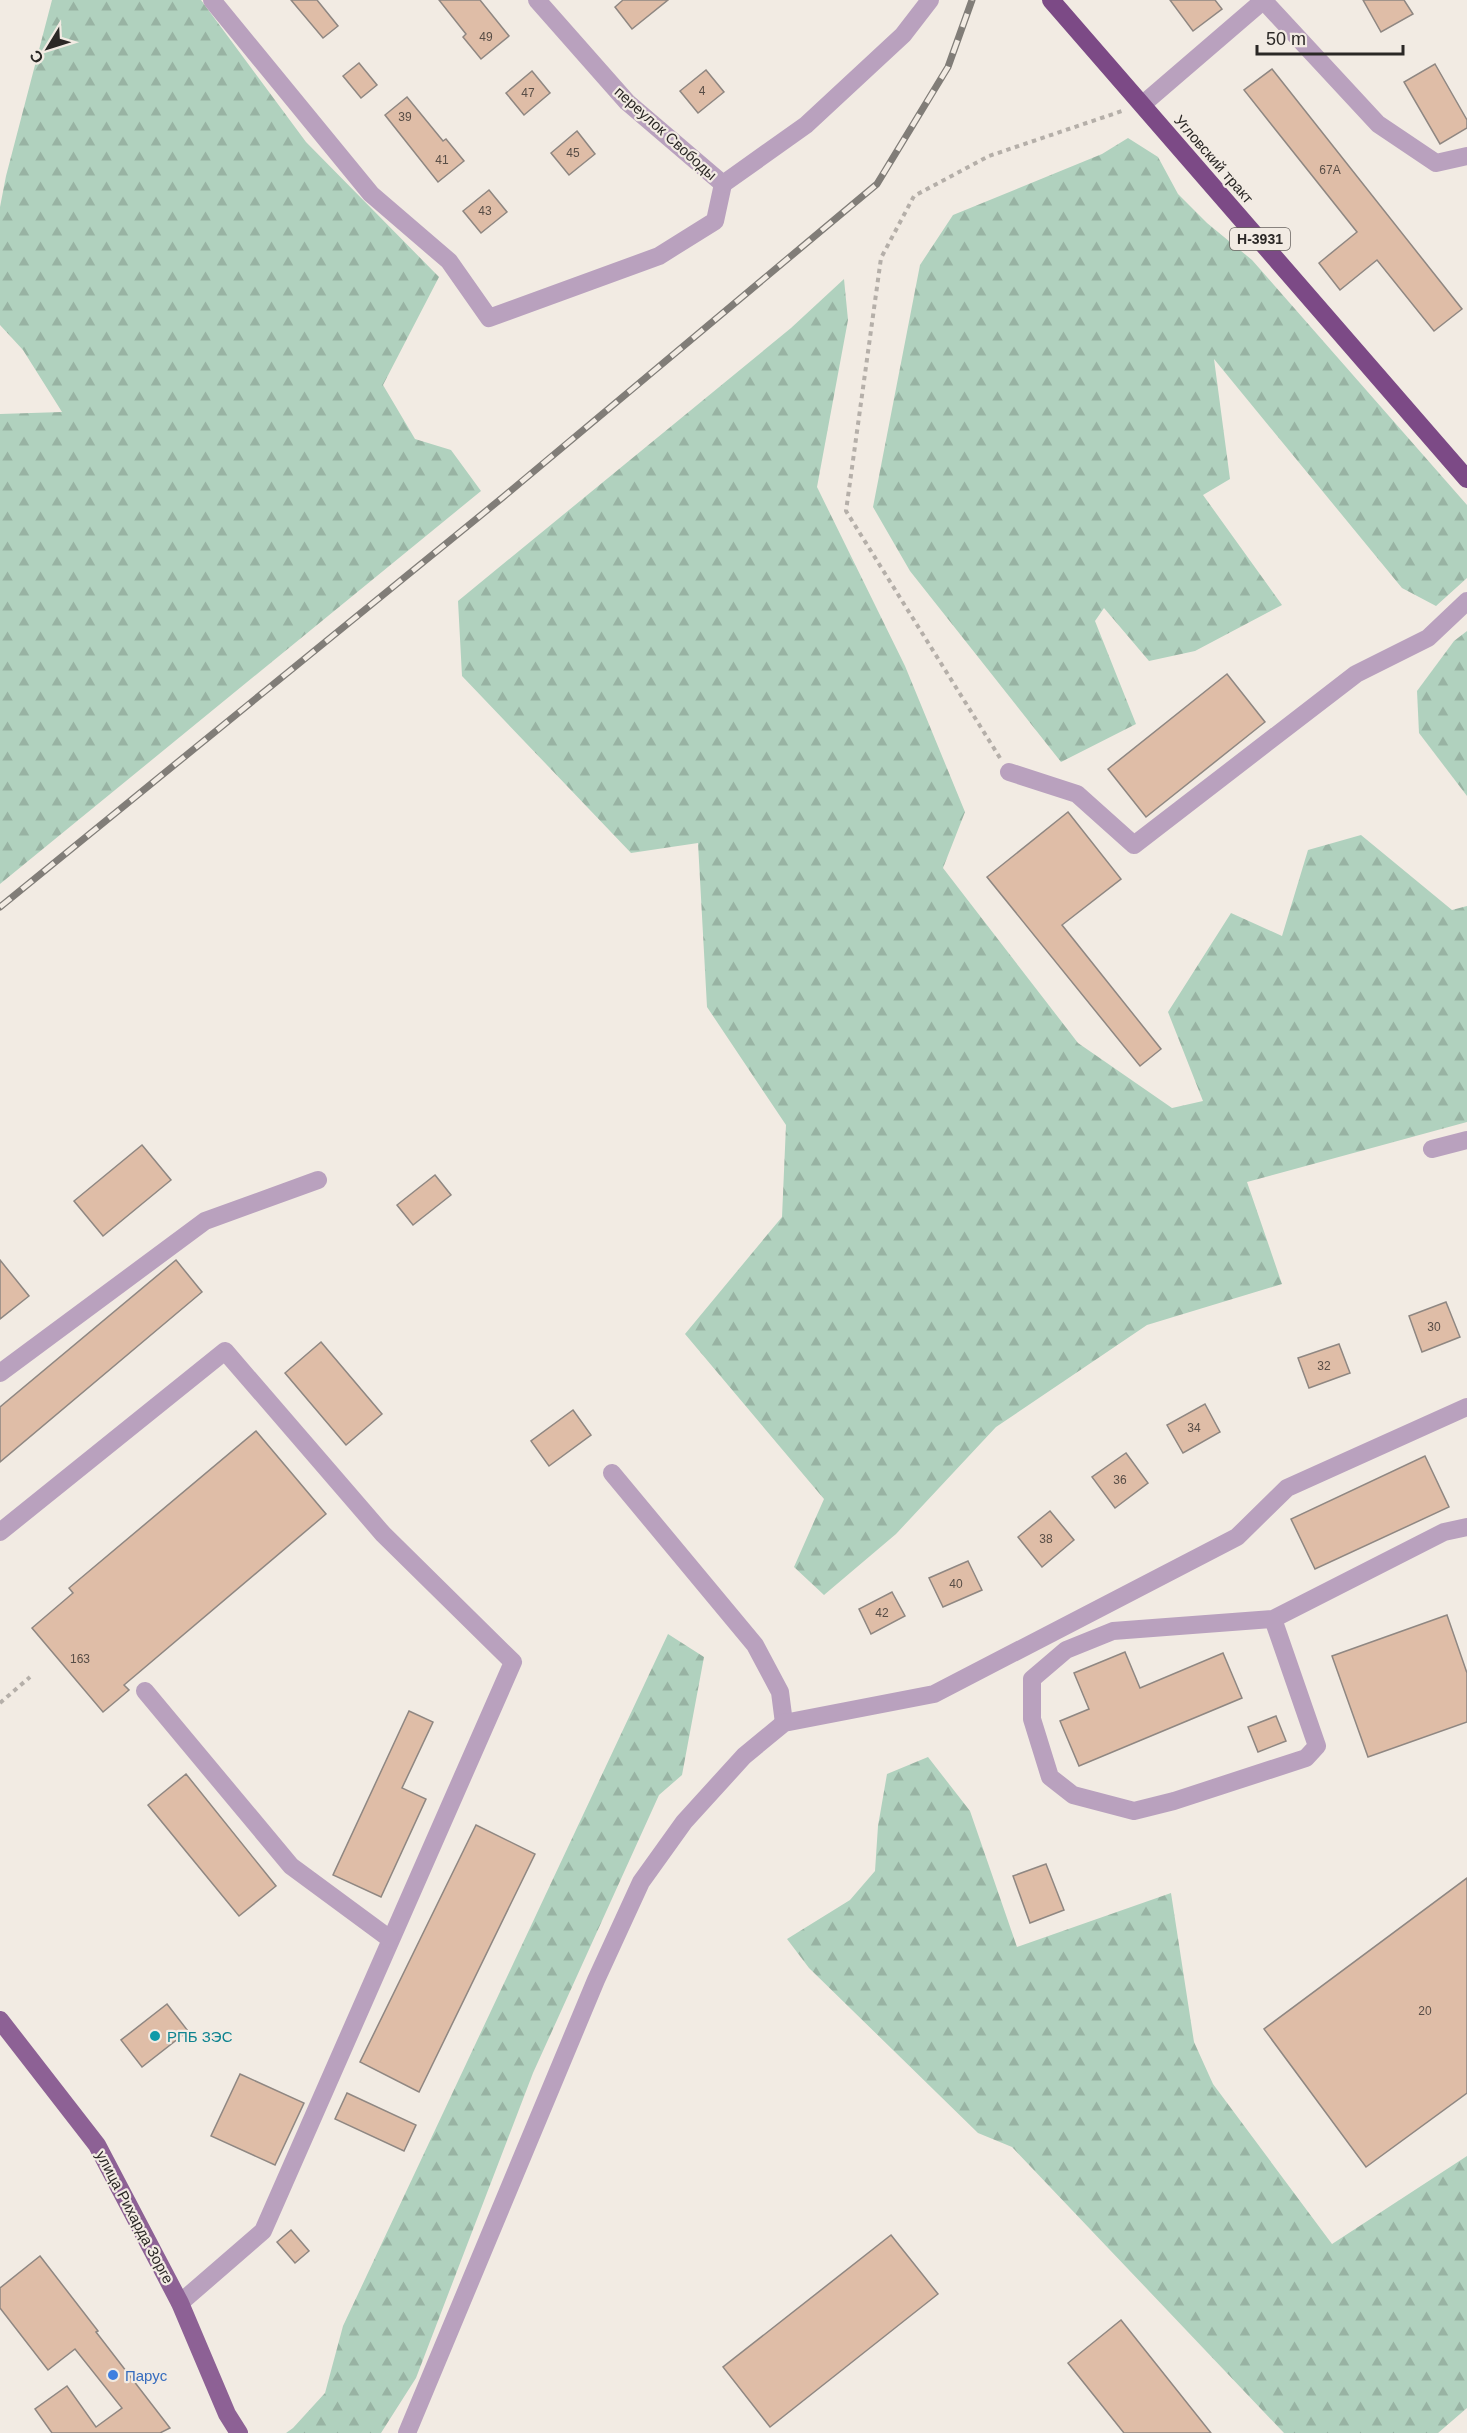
<svg xmlns="http://www.w3.org/2000/svg" width="1467" height="2433" viewBox="0 0 1467 2433" font-family="Arial,sans-serif">
	<style>
		.forest { fill: url(#forest-firs) }
		.building { fill: #dfbda7; stroke: #8f8782; stroke-width: 1.5 }
		.lines { fill: none; stroke-linecap: round; stroke-linejoin: round }
		.path { stroke: #b5afa9; stroke-width: 4; stroke-dasharray: 4.5 4.5; stroke-linecap: butt }
		.minor { stroke: #b9a1be; stroke-width: 18 }
		.major { stroke: #8d6195; stroke-width: 18 }
		.highway { stroke: #7c4a86; stroke-width: 18 }
		.rail-casing { stroke: #817d78; stroke-width: 7 }
		.rail { stroke: #f2ebe3; stroke-width: 4.5; stroke-dasharray: 14; stroke-linecap: butt }
		.culture-dot { fill: #0f9aa8; stroke: #f2ebe3; stroke-width: 2 }
		.shop-dot { fill: #3f7fe0; stroke: #f2ebe3; stroke-width: 2 }
		.labels { text-anchor: middle; dominant-baseline: central; stroke-width: 4.5; stroke-linejoin: round; paint-order: stroke }
		.number-label { font-size: 12px; fill: #584d46 }
		.shield { fill: #f2ebe3; stroke: #67625f; stroke-width: 1.5 }
		.shield-label { font-size: 14px; font-weight: bold; fill: #2b2826 }
		.street-label { font-size: 15px; fill: #2b2826; stroke: #f2ebe3 }
		.culture-label { font-size: 15px; fill: #0d838f; stroke: #f2ebe3; text-anchor: start }
		.shop-label { font-size: 15px; fill: #366cbe; stroke: #f2ebe3; text-anchor: start }
	</style>
	<defs>
		<pattern id="forest-firs" width="22" height="20" patternUnits="userSpaceOnUse" patternTransform="scale(1.5)"><rect width="22" height="20" fill="#b0d1be"/><path d="M5 1l3.5 6h-7zM16 11l3.5 6h-7z" fill="#98b3a3"/></pattern>
	</defs>
	<rect width="100%" height="100%" fill="#f2ebe3"/>
	<g class="forest">
		<polygon points="52,0 201,0 306,142 439,277 383,385 415,439 451,450 481,491 0,884 0,414 62,412 23,350 0,325 0,207 6,176"/>
		<polygon points="1128,138 1158,157 1178,194 1207,223 1252,260 1467,505 1467,578 1436,606 1402,588 1214,359 1230,479 1203,495 1282,605 1195,651 1149,661 1104,608 1095,621 1136,724 1061,762 910,571 873,507 920,265 953,215 1102,154"/>
		<polygon points="844,279 848,320 817,487 905,666 965,812 943,868 1078,1043 1172,1108 1203,1101 1168,1012 1231,913 1282,936 1308,850 1361,835 1452,910 1467,906 1467,1122 1247,1182 1282,1284 1147,1325 996,1427 896,1534 824,1595 794,1567 824,1499 685,1334 782,1217 786,1125 707,1007 698,843 631,853 462,676 458,601 791,328"/>
		<polygon points="1467,631 1467,796 1419,733 1417,691 1454,641"/>
		<polygon points="668,1634 704,1657 682,1775 659,1795 533,2073 416,2378 381,2433 286,2433 293,2428 325,2393 343,2326"/>
		<polygon points="928,1757 970,1811 1017,1947 1171,1893 1194,2042 1213,2084 1332,2244 1467,2156 1467,2408 1438,2433 1284,2433 1012,2147 978,2133 809,1968 787,1939 850,1900 875,1871 878,1826 887,1774"/>
	</g>
	<g class="building">
		<polygon points="291,0 317,0 338,26 323,38"/>
		<polygon points="439,0 480,0 509,36 481,59 463,37 466,34"/>
		<polygon points="623,0 668,0 632,29 615,7"/>
		<polygon points="1170,0 1215,0 1222,9 1193,31"/>
		<polygon points="1363,0 1404,0 1413,14 1381,32"/>
		<polygon points="359,63 377,85 361,98 343,76"/>
		<polygon points="1435,64 1467,120 1467,128 1440,144 1404,82"/>
		<polygon points="1272,69 1462,309 1434,331 1377,260 1340,290 1319,263 1357,232 1244,90"/>
		<polygon points="706,70 724,92 698,113 680,91"/>
		<polygon points="532,71 550,93 524,115 506,93"/>
		<polygon points="407,97 443,141 446,139 464,161 438,182 385,115"/>
		<polygon points="577,131 595,154 569,175 551,153"/>
		<polygon points="489,190 507,212 481,233 463,211"/>
		<polygon points="1227,674 1265,722 1146,817 1108,769"/>
		<polygon points="1068,812 1121,879 1062,925 1161,1049 1140,1066 987,877"/>
		<polygon points="142,1145 171,1180 103,1236 74,1201"/>
		<polygon points="435,1175 451,1195 413,1225 397,1205"/>
		<polygon points="0,1260 29,1296 0,1319"/>
		<polygon points="176,1260 202,1292 0,1462 0,1407"/>
		<polygon points="1446,1302 1460,1337 1422,1352 1409,1316"/>
		<polygon points="321,1342 382,1414 346,1445 285,1373"/>
		<polygon points="1339,1344 1350,1373 1309,1388 1298,1358"/>
		<polygon points="1205,1404 1220,1432 1183,1453 1167,1425"/>
		<polygon points="573,1410 591,1435 549,1466 531,1441"/>
		<polygon points="256,1431 326,1514 124,1685 129,1690 103,1712 32,1628 73,1593 69,1588"/>
		<polygon points="1126,1453 1148,1483 1115,1508 1092,1477"/>
		<polygon points="1425,1456 1449,1507 1315,1569 1291,1519"/>
		<polygon points="1050,1511 1074,1540 1042,1567 1018,1537"/>
		<polygon points="968,1561 982,1590 943,1607 929,1578"/>
		<polygon points="892,1592 905,1616 871,1634 859,1609"/>
		<polygon points="1447,1615 1467,1673 1467,1722 1368,1757 1332,1656"/>
		<polygon points="1125,1652 1140,1688 1223,1653 1242,1698 1079,1766 1060,1721 1089,1709 1074,1673"/>
		<polygon points="409,1711 433,1722 402,1788 426,1799 381,1897 333,1875"/>
		<polygon points="1276,1716 1286,1741 1258,1752 1248,1727"/>
		<polygon points="186,1774 276,1886 239,1916 148,1805"/>
		<polygon points="476,1825 535,1854 419,2092 360,2062"/>
		<polygon points="1046,1864 1064,1910 1030,1923 1013,1876"/>
		<polygon points="1467,1878 1467,2093 1366,2167 1264,2029"/>
		<polygon points="167,2004 188,2031 142,2067 121,2040"/>
		<polygon points="240,2074 304,2103 275,2165 211,2136"/>
		<polygon points="347,2093 416,2125 404,2151 335,2119"/>
		<polygon points="291,2230 309,2251 295,2263 277,2242"/>
		<polygon points="891,2235 938,2294 770,2427 723,2367"/>
		<polygon points="40,2256 98,2331 96,2332 170,2428 160,2433 52,2433 35,2409 67,2386 96,2427 122,2408 75,2349 48,2370 0,2308 0,2288"/>
		<polygon points="1121,2320 1211,2433 1124,2433 1068,2363"/>
	</g>
	<g class="lines">
		<g class="path">
			<polyline points="1000,758 846,511 881,258 914,196 989,156 1125,110"/>
			<polyline points="0,1703 30,1677"/>
		</g>
		<g class="minor">
			<polyline points="212,0 371,194 449,261 489,318 659,256 715,221 723,184 806,125 903,35 930,0"/>
			<polyline points="537,0 627,102 723,184"/>
			<polyline points="1263,0 1378,124 1436,163 1467,156"/>
			<polyline points="1143,104 1264,0"/>
			<polyline points="1009,772 1077,794 1134,845 1356,674 1428,638 1467,601"/>
			<polyline points="1432,1149 1467,1140"/>
			<polyline points="0,1373 205,1221 318,1180"/>
			<polyline points="612,1473 755,1645 780,1692 784,1723"/>
			<polyline points="0,1532 225,1351 383,1534 513,1662 263,2231 180,2303"/>
			<polyline points="1273,1619 1317,1746 1306,1758 1174,1801 1134,1811 1073,1795 1050,1777 1032,1719 1032,1679 1066,1650 1113,1631 1273,1619 1444,1532 1467,1527"/>
			<polyline points="145,1691 291,1866 390,1939"/>
			<polyline points="407,2433 596,1980 641,1882 684,1822 744,1756 784,1723 934,1694 1237,1537 1287,1488 1467,1407"/>
		</g>
		<polyline class="major" points="0,2020 97,2145 180,2303 227,2414 239,2433"/>
		<polyline class="highway" points="1051,0 1467,479"/>
		<g class="rail-casing">
			<polyline id="rail" points="0,907 502,498 877,184 948,67 972,0"/>
		</g>
		<use href="#rail" class="rail"/>
	</g>
	<circle class="culture-dot" cx="155" cy="2036" r="6"/>
	<circle class="shop-dot" cx="113" cy="2375" r="6"/>
	<g class="labels">
		<g class="number-label">
			<text x="486" y="37">49</text>
			<text x="702" y="91">4</text>
			<text x="528" y="93">47</text>
			<text x="405" y="117">39</text>
			<text x="573" y="153">45</text>
			<text x="442" y="160">41</text>
			<text x="1330" y="170">67А</text>
			<text x="485" y="211">43</text>
			<text x="1434" y="1327">30</text>
			<text x="1324" y="1366">32</text>
			<text x="1194" y="1428">34</text>
			<text x="1120" y="1480">36</text>
			<text x="1046" y="1539">38</text>
			<text x="956" y="1584">40</text>
			<text x="882" y="1613">42</text>
			<text x="80" y="1659">163</text>
			<text x="1425" y="2011">20</text>
		</g>
		<rect class="shield" x="1230" y="228" width="60" height="22" rx="4.5"/>
		<g class="shield-label">
			<text x="1260" y="239">Н-3931</text>
		</g>
		<g class="street-label">
			<text transform="translate(666 133) rotate(42)">переулок Свободы</text>
			<text transform="translate(1214 159) rotate(49)">Угловский тракт</text>
			<text transform="translate(135 2217) rotate(62)">улица Рихарда Зорге</text>
		</g>
		<g class="culture-label">
			<text x="167" y="2036">РПБ ЗЭС</text>
		</g>
		<g class="shop-label">
			<text x="125" y="2375">Парус</text>
		</g>
	</g>
	<g transform="translate(48 48) rotate(232)" stroke="#f2ebe3" stroke-width="4.5" paint-order="stroke">
	<path d="M0-4.5L10 22L0 15L-10 22Z" fill="#2b2826"/>
	<text y="-9" font-size="16" font-weight="bold" text-anchor="middle" fill="#2b2826">С</text>
	</g>
	<path d="M1257 45v9h146v-9" fill="none" stroke="#2b2826" stroke-width="3"/>
	<text x="1266" y="45" font-size="18" fill="#2b2826" stroke="#f2ebe3" stroke-width="4.5" paint-order="stroke">50 m</text>
</svg>
